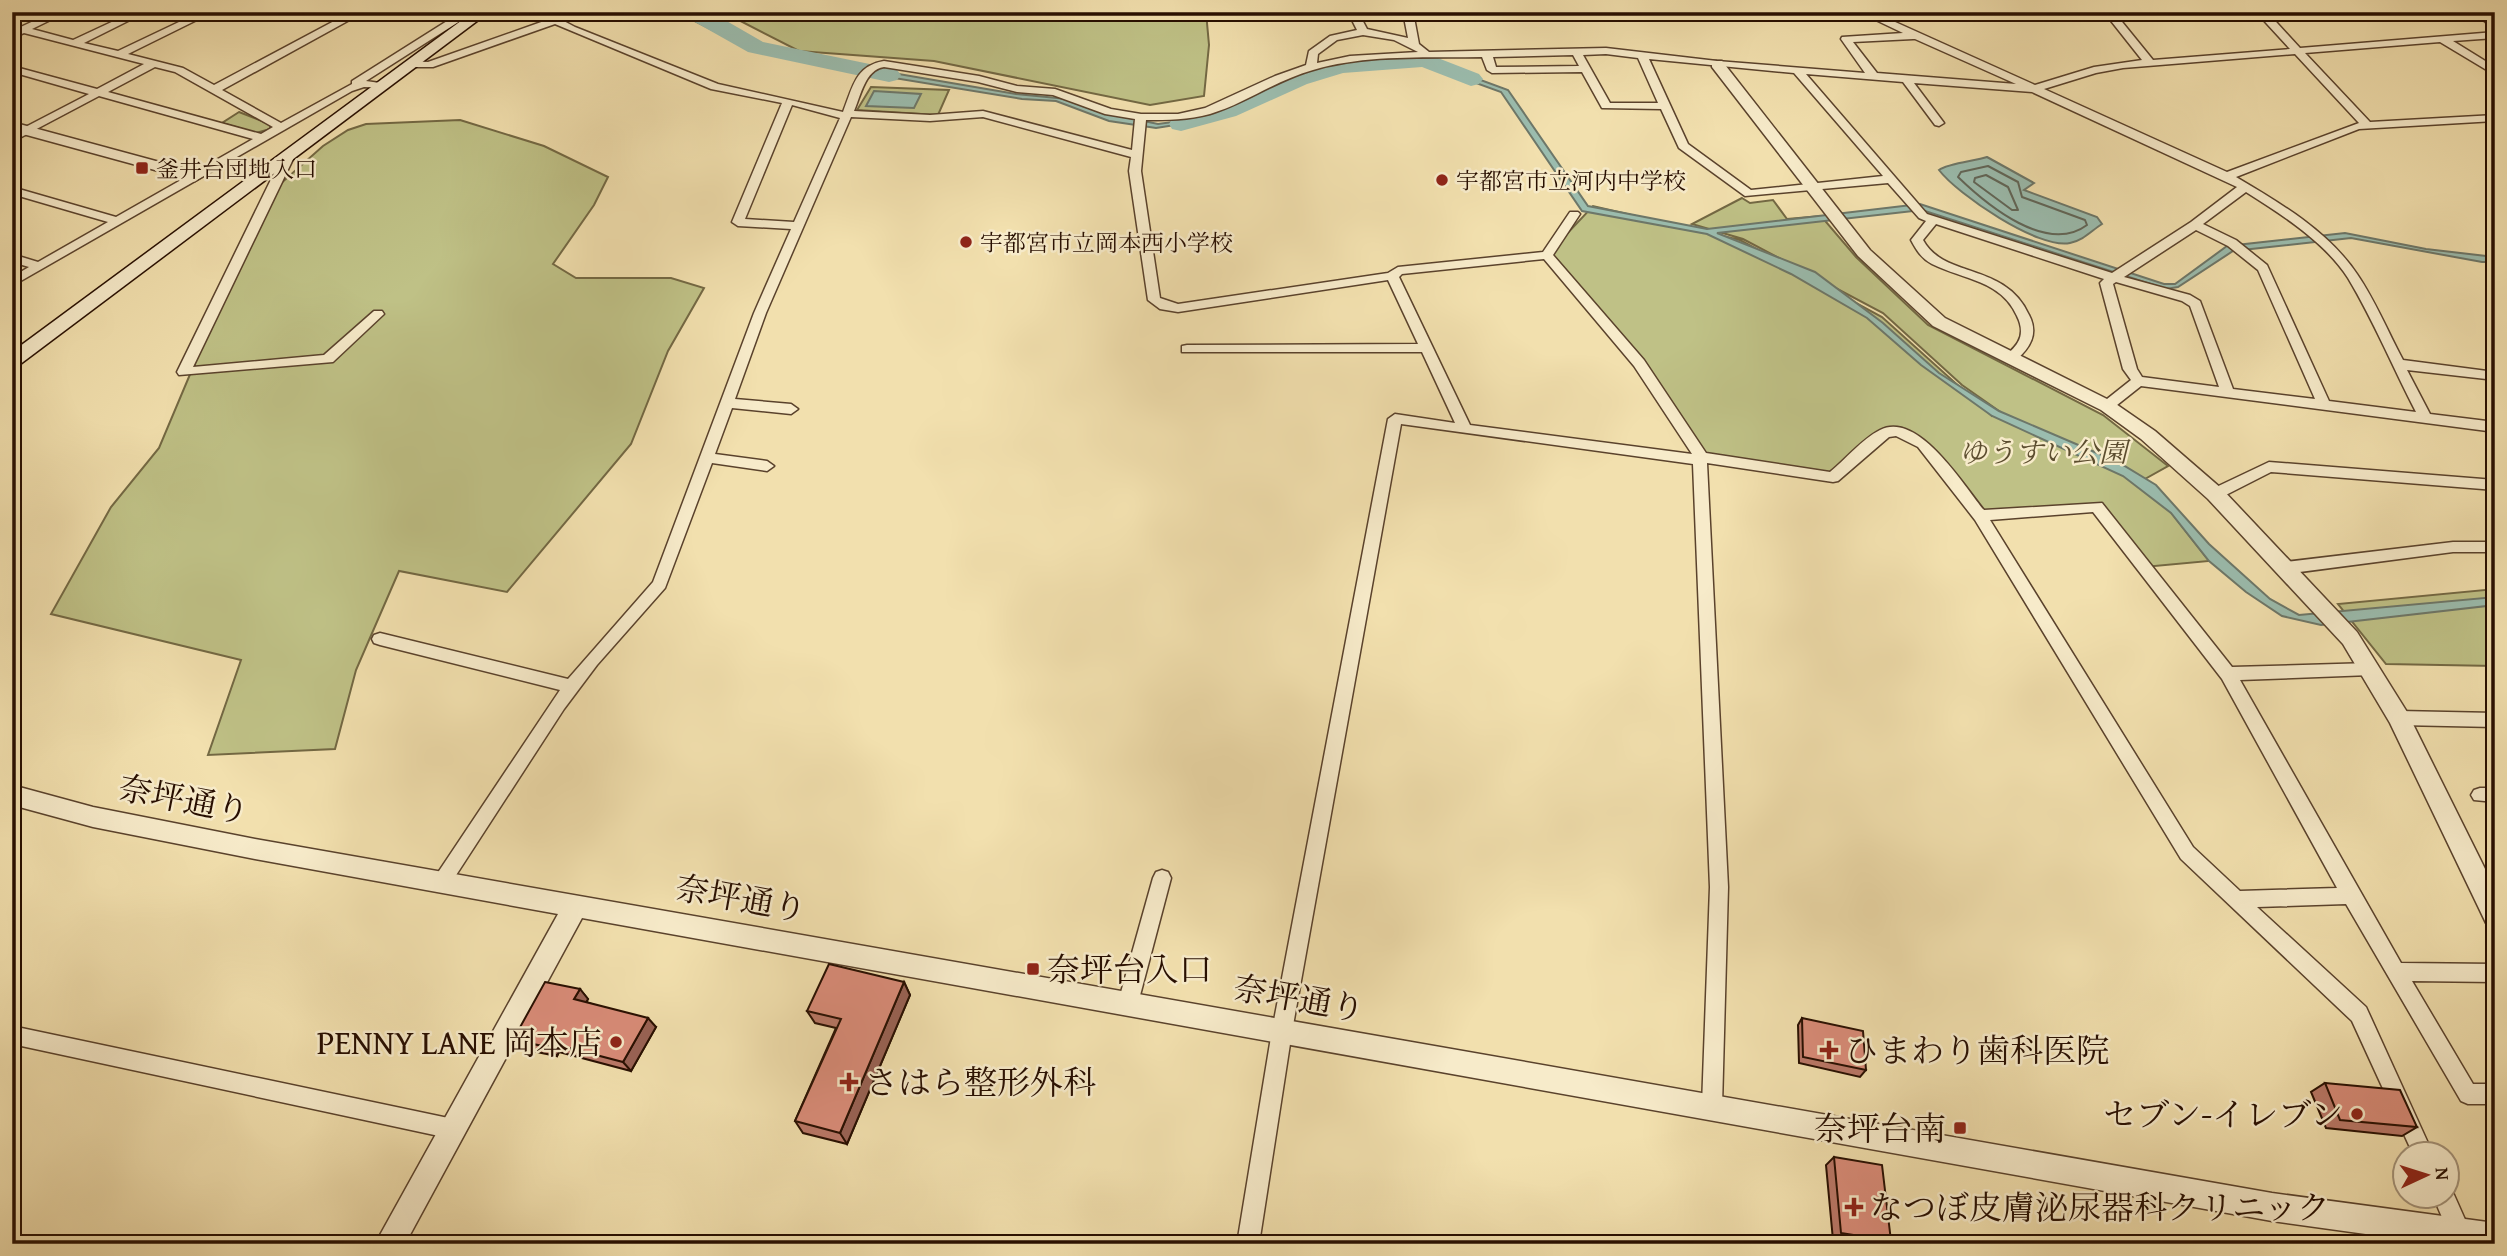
<svg xmlns="http://www.w3.org/2000/svg" width="2507" height="1256" viewBox="0 0 2507 1256" font-family="'Gentium Book Plus','Noto Serif JP',serif">
	<style>
		.green { fill: #bfc186; stroke: #736843; stroke-width: 2 }
		.water { fill: #9bbdaf; stroke: #6d7769; stroke-width: 2 }
		.lines { fill: none; stroke-linecap: round; stroke-linejoin: round }
		.shore { stroke: #616658; stroke-width: 2 }
		.river { fill: #9bbdaf; fill-rule: evenodd }
		.minor-casing { stroke: #5a422c; stroke-width: 3 }
		.tertiary-casing { stroke: #5a422c; stroke-width: 3 }
		.secondary-casing { stroke: #270e00; stroke-width: 3 }
		.minor { fill: #f7ebca; fill-rule: evenodd }
		.tertiary { fill: #f7ebca; fill-rule: evenodd }
		.secondary { fill: #f7ebca; fill-rule: evenodd }
		.wall { fill: #bb7868; stroke: #270e00; stroke-width: 2 }
		.shaded-wall { fill: #996255; stroke: #270e00; stroke-width: 2 }
		.building { fill: #da8c79; stroke: #270e00; stroke-width: 2 }
		.poi-dot { fill: #8f2418; stroke: #f7ebca; stroke-width: 2.5 }
		.labels { text-anchor: middle; dominant-baseline: central; stroke-width: 5; stroke-linejoin: round; paint-order: stroke }
		.far-poi-label { font-size: 23px; fill: #270e00; stroke: #f7ebca; text-anchor: start }
		.park-label { font-size: 28px; font-style: italic; fill: #5c4d2f; stroke: #f7ebca }
		.near-street-label { font-size: 33px; fill: #270e00; stroke: #f7ebca }
		.near-poi-label { font-size: 33px; fill: #270e00; stroke: #f7ebca; text-anchor: start }
	</style>
	<rect width="100%" height="100%" fill="#f2e0ae"/>
	<filter id="stains"><feTurbulence type="fractalNoise" baseFrequency=".00286" numOctaves="4"/><feColorMatrix values="0 0 0 0 .2 0 0 0 0 .09 0 0 0 0 .02 0 0 0 .5 -.17"/></filter>
	<radialGradient id="worn" r=".72"><stop offset=".6" stop-color="#630" stop-opacity="0"/><stop offset="1" stop-color="#630" stop-opacity=".3"/></radialGradient>
	<g class="green">
		<polygon points="723,12 1206,12 1209,45 1204,96 1150,105 934,61 799,51"/>
		<polygon points="871,87 949,90 938,115 857,110"/>
		<polygon points="239,112 270,124 270,129 256,133 222,123"/>
		<polygon points="460,120 544,146 608,177 594,205 553,264 576,278 671,278 704,288 668,351 631,444 507,592 399,571 356,670 335,749 208,755 241,660 51,614 111,507 159,448 226,289 279,185 323,146 348,130 366,124"/>
		<polygon points="1742,198 1750,203 1773,200 1787,219 1821,216 1856,257 1928,325 2103,415 2168,466 2145,479 2209,561 2144,567 2096,507 1980,516 1930,454 1898,431 1885,433 1833,477 1707,458 1639,363 1547,255 1593,206 1740,240 1882,317 1992,416 1999,411 1962,385 1883,313 1743,239 1692,224"/>
		<polygon points="2495,589 2495,666 2386,664 2338,604"/>
	</g>
	<g class="water">
		<polygon points="677,12 702,12 758,45 790,50 784,55 752,50"/>
		<polygon points="1429,61 1508,90 1588,206 1707,229 1920,204 2164,284 2175,284 2227,246 2345,233 2426,249 2495,257 2495,262 2482,262 2351,238 2233,251 2178,287 2166,289 1922,210 1717,233 1815,272 1883,323 1939,373 1999,411 2118,462 2156,485 2209,544 2270,599 2299,615 2495,597 2495,605 2321,625 2282,616 2246,592 2209,561 2171,513 2123,476 1992,416 1921,365 1867,318 1791,274 1707,234 1582,211 1501,92 1424,64 1350,67 1301,80 1207,120 1156,128 1109,121 1056,101 1022,99 839,69 846,65 1016,94 1067,99 1100,112 1158,124 1195,119 1304,75 1344,65"/>
		<polygon points="874,91 921,94 914,108 866,106"/>
		<path d="M 1987,157 L 2034,183 L 2024,190 L 2097,217 L 2102,224 C 2091,231 2084,240 2070,243 C 2039,250 1957,194 1939,170 C 1948,163 1975,161 1987,157 Z"/>
	</g>
	<g class="lines">
		<g class="shore">
			<path d="M 1988,166 L 2018,182 L 2022,197 L 2085,220 L 2087,225 C 2047,255 1987,205 1958,177 L 1961,172 Z"/>
			<polygon points="1986,175 2008,187 2018,210 2012,210 1974,182 1975,178"/>
		</g>
		<g class="river">
			<polygon points="677,12 711,12 763,42 889,68 897,70 901,75 897,80 889,82 748,52"/>
			<polygon points="1425,53 1479,74 1483,79 1479,84 1471,86 1422,67 1343,73 1307,84 1236,116 1181,131 1172,129 1169,124 1172,119 1220,106 1291,74 1333,61"/>
		</g>
		<g class="minor-casing">
			<g id="minor">
				<path d="M 53,12 L 67,12 L 32,29 L 73,40 L 133,12 L 146,12 L 84,43 L 118,51 L 200,12 L 213,12 L 128,54 L 183,68 L 214,85 L 351,12 L 364,12 L 222,90 L 281,123 L 352,84 L 352,81 L 455,16 L 475,14 L 480,17 L 460,21 L 366,81 L 387,84 L 387,88 L 364,87 L 352,91 L 12,286 L 12,277 L 29,267 L 12,262 L 12,254 L 38,262 L 108,222 L 12,194 L 12,187 L 116,217 L 253,139 L 99,96 L 12,142 L 12,134 L 89,94 L 12,72 L 12,66 L 97,89 L 144,64 L 24,33 L 12,38 L 12,31 ZM 155,67 L 175,72 L 273,127 L 261,134 L 108,92 Z"/>
				<path d="M 534,12 L 547,12 L 575,27 L 718,84 L 843,112 C 853,87 855,66 884,61 L 979,76 L 1017,86 L 1055,89 L 1111,109 L 1141,114 L 1178,114 L 1205,108 L 1275,76 L 1306,65 L 1309,51 L 1330,36 L 1357,30 L 1348,12 L 1358,12 L 1367,29 L 1408,38 L 1403,12 L 1413,12 L 1419,44 L 1429,52 L 1606,48 L 1717,61 L 1865,73 L 1841,39 L 1842,37 L 1903,33 L 1859,12 L 1873,12 L 2035,85 L 2094,67 L 2142,60 L 2104,12 L 2114,12 L 2153,60 L 2290,49 L 2256,12 L 2267,12 L 2300,48 L 2495,32 L 2495,38 L 2453,41 L 2495,67 L 2495,75 L 2440,42 L 2305,53 L 2370,122 L 2495,115 L 2495,121 L 2359,129 L 2236,177 C 2280,203 2328,231 2357,274 C 2375,300 2388,332 2403,360 L 2495,372 L 2495,380 L 2407,370 L 2430,414 L 2495,422 L 2495,432 L 2141,386 L 2112,409 L 2102,409 L 2100,406 L 2102,403 L 2131,380 L 2123,369 L 2100,283 L 2104,279 L 1936,224 L 1923,240 C 1944,279 2005,262 2029,315 C 2039,334 2030,348 2015,361 L 2005,361 L 2003,358 C 2008,353 2015,348 2018,342 C 2023,334 2021,324 2017,316 C 2001,280 1964,280 1932,264 C 1921,258 1917,251 1911,240 L 1926,221 L 1919,218 L 1888,183 L 1745,196 L 1679,148 L 1661,109 L 1602,108 L 1582,72 L 1492,73 L 1487,70 L 1482,57 C 1427,58 1366,54 1313,70 C 1276,80 1245,104 1210,114 C 1188,120 1168,120 1146,120 L 1141,171 L 1160,298 L 1178,304 L 1388,273 L 1398,267 L 1543,252 L 1570,212 L 1578,212 L 1580,214 L 1553,255 L 1644,360 L 1706,453 L 1830,472 C 1846,459 1862,439 1880,430 C 1918,410 1964,486 1984,510 L 2102,503 L 2232,667 L 2371,663 L 2377,665 L 2379,669 L 2377,673 L 2371,675 L 2240,680 L 2401,963 L 2495,964 L 2495,982 L 2412,981 L 2473,1084 L 2495,1084 L 2495,1104 L 2468,1104 L 2461,1101 L 2346,904 L 2257,907 L 2366,1007 L 2433,1154 L 2413,1154 L 2352,1021 L 2181,859 L 1975,520 L 1918,447 L 1896,436 L 1889,437 L 1838,481 L 1833,482 L 1707,463 L 1728,887 L 1722,1106 L 1719,1113 L 1712,1116 L 1705,1113 L 1702,1106 L 1710,887 L 1693,464 L 1401,424 L 1292,1031 L 1259,1244 L 1237,1244 L 1272,1031 L 1388,419 L 1395,414 L 1455,423 L 1422,352 L 1182,352 L 1182,346 L 1187,345 L 1418,344 L 1388,280 L 1178,312 L 1160,309 L 1148,300 L 1129,171 L 1131,157 L 983,117 L 930,121 L 851,117 L 766,313 L 735,399 L 791,404 L 798,409 L 791,414 L 732,408 L 715,454 L 767,461 L 774,466 L 767,471 L 712,463 L 665,588 L 597,665 L 564,709 L 449,886 L 443,888 L 437,886 L 434,880 L 437,874 L 560,690 L 380,645 L 374,643 L 372,639 L 374,635 L 380,633 L 568,679 L 653,582 L 754,313 L 791,229 L 738,226 L 732,222 L 782,103 L 711,89 L 555,24 L 433,67 L 412,67 L 407,64 L 412,61 L 428,62 L 547,20 ZM 1363,35 L 1394,40 L 1418,52 L 1350,56 L 1317,63 L 1318,54 L 1337,40 ZM 1913,39 L 1915,39 L 2016,84 L 1877,73 L 1853,42 ZM 1606,54 L 1638,58 L 1658,103 L 1610,103 L 1583,55 ZM 2295,54 L 2359,123 L 2227,172 L 2044,89 L 2096,73 L 2123,68 ZM 1573,55 L 1579,66 L 1496,67 L 1493,57 ZM 1649,59 L 1794,73 L 1883,176 L 1751,190 L 1688,144 ZM 884,67 L 978,82 L 1017,92 L 1053,95 L 1105,114 L 1135,119 L 1132,150 L 983,111 L 930,115 L 854,111 C 861,95 865,70 884,67 ZM 1806,74 L 1903,82 L 1935,125 L 1939,126 L 1944,123 L 1914,83 L 2032,92 L 2237,187 L 2191,222 L 2112,273 L 1927,214 ZM 792,105 L 840,118 L 794,222 L 745,219 ZM 2246,192 C 2281,214 2325,242 2348,278 C 2374,321 2393,368 2416,412 L 2329,401 L 2267,265 L 2236,240 L 2203,224 ZM 2196,230 L 2228,246 L 2258,270 L 2315,399 L 2233,389 L 2200,301 L 2190,295 L 2124,277 ZM 1544,259 L 1634,366 L 1692,454 L 1470,425 L 1399,277 L 1402,274 ZM 2116,282 L 2182,301 L 2190,306 L 2219,387 L 2142,377 L 2137,369 L 2113,284 ZM 2093,512 L 2222,679 L 2337,888 L 2240,891 L 2193,847 L 1990,520 Z"/>
				<polygon points="2474,12 2485,12 2495,21 2495,30"/>
				<polygon points="289,152 295,155 193,367 324,355 374,311 382,311 384,314 333,362 179,375 177,372 283,155"/>
				<polygon points="2269,462 2495,480 2495,490 2271,472 2220,498 2210,498 2208,494 2210,490"/>
				<polygon points="2453,542 2495,542 2495,552 2453,552 2285,574 2277,568 2285,562"/>
				<polygon points="2399,711 2495,713 2495,727 2399,725 2393,723 2391,718 2393,713"/>
				<polygon points="2480,788 2495,788 2495,802 2474,800 2471,795 2474,790"/>
				<polygon points="1162,870 1168,872 1171,878 1138,1003 1135,1009 1128,1012 1121,1009 1118,1003 1153,878 1156,872"/>
				<polygon points="12,1026 453,1119 460,1122 463,1129 460,1136 453,1139 12,1044"/>
				<polygon points="2448,1187 2451,1188 2471,1233 2468,1241 2460,1244 2452,1241 2433,1196 2448,1196"/>
			</g>
		</g>
		<g class="tertiary-casing">
			<g id="tertiary">
				<polygon points="1712,61 1722,61 1870,250 1945,318 2113,402 2155,431 2222,489 2357,632 2407,712 2495,889 2495,926 2486,923 2390,723 2343,644 2208,499 2141,439 2101,410 1933,326 1858,256 1712,67"/>
				<polygon points="12,122 200,173 203,176 195,181 12,131"/>
				<polygon points="12,785 93,807 255,839 2272,1193 2495,1223 2495,1244 2438,1244 2272,1221 582,918 405,1244 375,1244 558,914 255,859 93,827 12,805"/>
			</g>
		</g>
		<g class="secondary-casing">
			<polygon id="secondary" points="473,12 489,12 19,365 12,367 12,352"/>
		</g>
		<use href="#minor" class="minor"/>
		<use href="#tertiary" class="tertiary"/>
		<use href="#secondary" class="secondary"/>
	</g>
	<g class="wall">
		<polygon points="904,982 910,995 847,1144 803,1133 795,1121 836,1028 815,1023 807,1011"/>
		<polygon points="580,989 588,999 586,1002 656,1027 631,1071 559,1052 557,1056 522,1049 513,1040"/>
		<polygon points="1802,1018 1866,1070 1860,1077 1799,1063 1798,1025"/>
		<polygon points="2325,1083 2417,1127 2402,1136 2326,1128 2311,1092"/>
		<polygon points="1834,1157 1891,1241 1888,1244 1853,1244 1833,1240 1826,1165"/>
	</g>
	<g class="shaded-wall">
		<polygon points="904,982 910,995 847,1144 840,1133"/>
		<polygon points="580,989 588,999 583,1008 574,999"/>
		<polygon points="648,1018 656,1027 631,1071 623,1062"/>
		<polygon points="550,1043 559,1052 557,1056 548,1047"/>
	</g>
	<g class="building">
		<polygon points="829,964 904,982 840,1133 795,1121 841,1019 807,1011"/>
		<polygon points="545,982 580,989 574,999 648,1018 623,1062 550,1043 548,1047 513,1040"/>
		<polygon points="1802,1018 1863,1031 1866,1070 1803,1057"/>
		<polygon points="2325,1083 2400,1090 2417,1127 2340,1120"/>
		<polygon points="1834,1157 1882,1165 1891,1241 1841,1233"/>
	</g>
	<g class="poi-dot">
		<rect x="135" y="161" width="14" height="14" rx="3.5"/>
		<circle cx="1442" cy="180" r="7"/>
		<circle cx="966" cy="242" r="7"/>
		<rect x="1026" y="962" width="14" height="14" rx="3.5"/>
		<circle cx="616" cy="1042" r="7"/>
		<path d="M1825.5 1039.5h7v7h7v7h-7v7h-7v-7h-7v-7h7z"/>
		<path d="M845.5 1071.5h7v7h7v7h-7v7h-7v-7h-7v-7h7z"/>
		<circle cx="2357" cy="1114" r="7"/>
		<rect x="1953" y="1121" width="14" height="14" rx="3.5"/>
		<path d="M1850.5 1196.5h7v7h7v7h-7v7h-7v-7h-7v-7h7z"/>
	</g>
	<g class="labels">
		<g class="far-poi-label">
			<text x="156" y="168">釜井台団地入口</text>
			<text x="1456" y="180">宇都宮市立河内中学校</text>
			<text x="980" y="242">宇都宮市立岡本西小学校</text>
		</g>
		<g class="park-label">
			<text x="2043" y="451">ゆうすい公園</text>
		</g>
		<g class="near-street-label">
			<text transform="translate(184 799) rotate(11)">奈坪通り</text>
			<text transform="translate(741 898) rotate(10)">奈坪通り</text>
			<text transform="translate(1299 998) rotate(10)">奈坪通り</text>
		</g>
		<g class="near-poi-label">
			<text x="1047" y="969">奈坪台入口</text>
			<text x="602" y="1042" text-anchor="end">PENNY LANE 岡本店</text>
			<text x="1845" y="1050">ひまわり歯科医院</text>
			<text x="865" y="1082">さはら整形外科</text>
			<text x="2343" y="1114" text-anchor="end">セブン-イレブン</text>
			<text x="1946" y="1128" text-anchor="end">奈坪台南</text>
			<text x="1870" y="1207">なつぼ皮膚泌尿器科クリニック</text>
		</g>
	</g>
	<rect width="2507" height="1256" fill="none" stroke="#f2e0ae" stroke-width="42"/>
	<rect x="14" y="14" width="2479" height="1228" fill="none" stroke="#270e00" stroke-width="3.5"/>
	<rect x="21" y="21" width="2465" height="1214" fill="none" stroke="#270e00" stroke-width="2"/>
	<g transform="translate(2426 1175) rotate(86)"><circle r="33" fill="#f7ebca" stroke="#a49379" stroke-width="2"/>
	<path d="M0-5L12 26L0 18L-12 26Z" fill="#8f2418"/>
	<text y="-10" font-size="19" font-weight="bold" text-anchor="middle" fill="#270e00">N</text>
	</g>
	<rect width="100%" height="100%" filter="url(#stains)"/>
	<rect width="100%" height="100%" fill="url(#worn)"/>
</svg>
